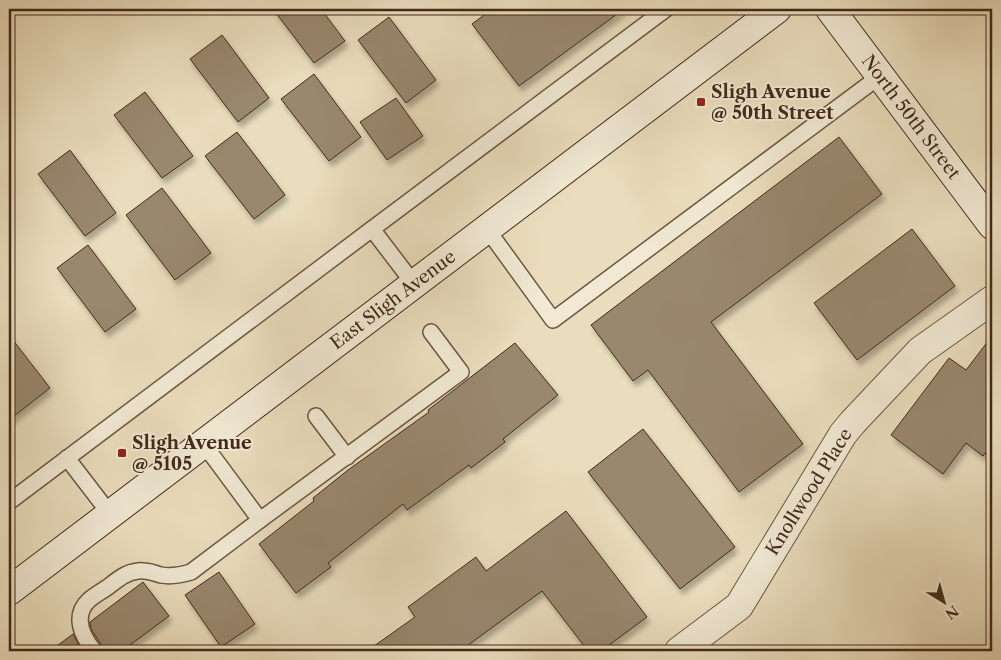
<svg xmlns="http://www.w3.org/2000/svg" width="1001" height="660" viewBox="0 0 1001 660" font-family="'Libre Caslon Text',serif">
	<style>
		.building { fill: #99876e; stroke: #412a18; filter: url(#shadow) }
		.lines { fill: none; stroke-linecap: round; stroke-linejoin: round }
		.lane-casing { stroke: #6b5741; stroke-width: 18 }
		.street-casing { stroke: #6b5741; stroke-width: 30 }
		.secondary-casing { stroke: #412a18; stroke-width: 30 }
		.lane { stroke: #f1e9d4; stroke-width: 15 }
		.street { stroke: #f1e9d4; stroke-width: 28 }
		.secondary { stroke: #f1e9d4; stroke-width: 28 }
		.poi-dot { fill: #8f2418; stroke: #f1e9d4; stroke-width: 2 }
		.labels { text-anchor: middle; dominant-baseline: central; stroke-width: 4; stroke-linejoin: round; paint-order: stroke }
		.poi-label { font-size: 18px; font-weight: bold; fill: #412a18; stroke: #f1e9d4; text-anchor: start }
		.street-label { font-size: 18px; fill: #412a18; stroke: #f1e9d4 }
	</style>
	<defs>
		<filter id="shadow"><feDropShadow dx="3" dy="5.5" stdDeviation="2.5" flood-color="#0004"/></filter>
	</defs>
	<rect width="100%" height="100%" fill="#eaddbd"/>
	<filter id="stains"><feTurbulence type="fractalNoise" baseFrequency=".004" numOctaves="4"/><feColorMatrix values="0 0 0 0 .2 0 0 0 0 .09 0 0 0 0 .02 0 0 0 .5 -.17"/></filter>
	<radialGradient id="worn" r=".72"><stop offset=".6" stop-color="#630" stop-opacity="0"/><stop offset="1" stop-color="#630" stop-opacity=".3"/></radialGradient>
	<g class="building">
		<polygon points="273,9 321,9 345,41 314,63"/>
		<polygon points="492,9 624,9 519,86 472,24"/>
		<polygon points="389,17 436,80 406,103 358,40"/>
		<polygon points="222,35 269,98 238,122 190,59"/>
		<polygon points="314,74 361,137 329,161 281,99"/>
		<polygon points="145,92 193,156 162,178 114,115"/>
		<polygon points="396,98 423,136 387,160 360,122"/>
		<polygon points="237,132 285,195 254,219 205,156"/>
		<polygon points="839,137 882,194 711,322 803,444 739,492 648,370 633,381 591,325"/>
		<polygon points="70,150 116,213 85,236 38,174"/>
		<polygon points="162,188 211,253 175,280 126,215"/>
		<polygon points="912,229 955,286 857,360 814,303"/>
		<polygon points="88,245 136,309 105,332 57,268"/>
		<polygon points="9,335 50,388 9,420"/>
		<polygon points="992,336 992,444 983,456 966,443 943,474 891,435 949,358 966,370"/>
		<polygon points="515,343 558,395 503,439 505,442 471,468 469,465 407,510 403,504 328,563 331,567 296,593 259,544 314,501 313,498 348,470 429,412 428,410"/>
		<polygon points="643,429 735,547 680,589 588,472"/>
		<polygon points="566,511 647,617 601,651 588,651 542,591 460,651 367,651 415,617 408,607 476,557 486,571"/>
		<polygon points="219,572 255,624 221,647 185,595"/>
		<polygon points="143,582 169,616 122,651 103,651 102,646 91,629 90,622"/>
		<polygon points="73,634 82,651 50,651"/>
	</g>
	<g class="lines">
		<g class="lane-casing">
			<g id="lane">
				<polyline points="487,229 553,320 880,76"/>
				<polyline points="414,284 372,229 666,9"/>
				<polyline points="316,416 347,457"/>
				<polyline points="203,443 260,520 461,372 431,332"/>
				<polyline points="67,458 110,514"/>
				<polyline points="9,502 372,229"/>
				<path d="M 94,651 C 82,636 72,616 89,600 C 95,595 102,591 108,587 C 117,580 126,572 138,571 C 147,570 153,573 161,575 C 172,577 181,575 191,572 L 260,520"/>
			</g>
		</g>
		<g class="street-casing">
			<polyline id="street" points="679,651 739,606 843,434 853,422 920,351 992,300"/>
		</g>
		<g class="secondary-casing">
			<g id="secondary">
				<polyline points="830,9 992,225"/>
				<polyline points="9,591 777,9"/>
			</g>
		</g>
		<use href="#lane" class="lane"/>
		<use href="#street" class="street"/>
		<use href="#secondary" class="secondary"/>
	</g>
	<g class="poi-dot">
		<rect x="696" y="97" width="10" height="10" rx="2.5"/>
		<rect x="117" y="448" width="10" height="10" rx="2.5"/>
	</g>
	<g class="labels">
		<g class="poi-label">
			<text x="711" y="92">Sligh Avenue<tspan x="711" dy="21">@ 50th Street</tspan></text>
			<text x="132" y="443">Sligh Avenue<tspan x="132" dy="21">@ 5105</tspan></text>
		</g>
		<g class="street-label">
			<text transform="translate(911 117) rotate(53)">North 50th Street</text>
			<text transform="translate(393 300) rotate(-37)">East Sligh Avenue</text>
			<text transform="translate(809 492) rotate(-58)">Knollwood Place</text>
		</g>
	</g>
	<rect width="1001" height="660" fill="none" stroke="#eaddbd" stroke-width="30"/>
	<rect x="10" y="10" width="981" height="640" fill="none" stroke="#412a18" stroke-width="2.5"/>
	<rect x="15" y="15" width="971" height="630" fill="none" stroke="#412a18"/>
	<g transform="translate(944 602) rotate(143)" stroke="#f1e9d4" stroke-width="4" paint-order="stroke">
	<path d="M0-4L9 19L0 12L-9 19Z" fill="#412a18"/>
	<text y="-8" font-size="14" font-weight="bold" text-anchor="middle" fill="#412a18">N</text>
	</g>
	<rect width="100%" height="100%" filter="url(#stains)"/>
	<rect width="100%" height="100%" fill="url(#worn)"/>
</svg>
